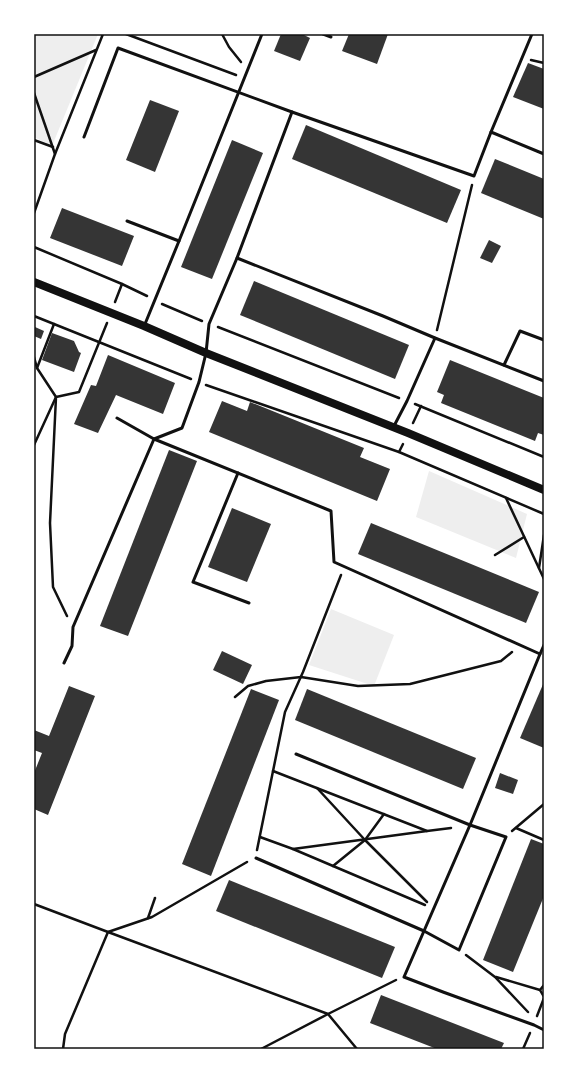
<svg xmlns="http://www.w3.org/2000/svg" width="578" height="1083" viewBox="0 0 578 1083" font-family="'Sofia Sans Condensed',sans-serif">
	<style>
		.green { fill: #eee }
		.building { fill: #353535 }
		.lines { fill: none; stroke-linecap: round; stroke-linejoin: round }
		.path { stroke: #111; stroke-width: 2.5 }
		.service { stroke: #111; stroke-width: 3 }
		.secondary { stroke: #111; stroke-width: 8 }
		.neatline { fill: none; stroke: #111; stroke-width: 1.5 }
	</style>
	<rect width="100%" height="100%" fill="#fff"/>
	<g class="green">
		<polygon points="34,34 98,34 52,146 34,137"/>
		<polygon points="429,471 527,514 516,558 416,517"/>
		<polygon points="331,609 394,635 374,686 309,665"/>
	</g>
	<g class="building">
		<polygon points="281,34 302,34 310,38 300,61 274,51"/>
		<polygon points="349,34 388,34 377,64 342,51"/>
		<polygon points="528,63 544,69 544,109 513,97"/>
		<polygon points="150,100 179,111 155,172 126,160"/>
		<polygon points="306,125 461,190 447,223 292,159"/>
		<polygon points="232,140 263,153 212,279 181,267"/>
		<polygon points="495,159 544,179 544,219 481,193"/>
		<polygon points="62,208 134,236 122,266 50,238"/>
		<polygon points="489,240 501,246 492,263 480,258"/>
		<polygon points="254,281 409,345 395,379 240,315"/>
		<polygon points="35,327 44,331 41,339 34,336"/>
		<polygon points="52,333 74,341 79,352 81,353 74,372 42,360"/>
		<polygon points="108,355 175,383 163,414 116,395 98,433 74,424 91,385 96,386"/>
		<polygon points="450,360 544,398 544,435 538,433 535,441 441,403 444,395 437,392"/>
		<polygon points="222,401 247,411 250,402 364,448 360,457 390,469 377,501 209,432"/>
		<polygon points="169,450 197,461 128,636 100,626"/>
		<polygon points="232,508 271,524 247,582 208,567"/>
		<polygon points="371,523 539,592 526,623 358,554"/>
		<polygon points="222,651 252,665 243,684 213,670"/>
		<polygon points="544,682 544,748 520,738"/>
		<polygon points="69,686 95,696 48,815 34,809 34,773 42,753 34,750 34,730 49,736"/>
		<polygon points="251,689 279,700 211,876 182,864"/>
		<polygon points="307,689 476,758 463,789 295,720"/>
		<polygon points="500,773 518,780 513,794 495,788"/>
		<polygon points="531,839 544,844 544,896 513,972 483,960"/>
		<polygon points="229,880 395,947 382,978 216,911"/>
		<polygon points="381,995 504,1043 501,1049 437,1049 370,1023"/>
	</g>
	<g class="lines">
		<g class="path">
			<polyline points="126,34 236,75"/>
			<polyline points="222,34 229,47 241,62"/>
			<polyline points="531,60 544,63"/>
			<polyline points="34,77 96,50"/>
			<polyline points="34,93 55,154"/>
			<polyline points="34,140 53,147"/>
			<polyline points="34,213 55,154 103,34"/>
			<polyline points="34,247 122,284 147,296"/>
			<polyline points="115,302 122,284"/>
			<polyline points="162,304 202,321"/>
			<polyline points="34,316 191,379"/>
			<polyline points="218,327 399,398"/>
			<polyline points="437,330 472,185"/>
			<polyline points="34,357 37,368 56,397 34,445"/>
			<polyline points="37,368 54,324"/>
			<polyline points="206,385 399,452 544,514"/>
			<polyline points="415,404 544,457"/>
			<polyline points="413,423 421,406"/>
			<polyline points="399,452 403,444"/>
			<polyline points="506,498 544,579"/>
			<polyline points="495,555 524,537"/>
			<polyline points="539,568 544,535"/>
			<polyline points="67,616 53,587 50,523 56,397 79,392 107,323"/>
			<polyline points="235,697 248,686 266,681 301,677 358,686 410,684 501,661 512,652"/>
			<polyline points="273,771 427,831 451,828"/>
			<polyline points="317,788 365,840 427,902"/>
			<polyline points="516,828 544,840"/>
			<polyline points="512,831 544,804"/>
			<polyline points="260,837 293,849 427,831"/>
			<polyline points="293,849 425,905"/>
			<polyline points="257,850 285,712 303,672 341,575"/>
			<polyline points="333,866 365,840 384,814"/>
			<polyline points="34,904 108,932 328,1014 357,1049"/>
			<polyline points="148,918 155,898"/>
			<polyline points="466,955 495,977 528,1012"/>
			<polyline points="496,977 540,990"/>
			<polyline points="544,985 540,990 544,997"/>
			<polyline points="537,1016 544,998"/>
			<polyline points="63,1049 65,1034 108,932 152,917 247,862"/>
			<polyline points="261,1049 328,1014 396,980"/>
			<polyline points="523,1049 530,1033"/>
		</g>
		<g class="service">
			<polyline points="323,34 331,37"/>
			<polyline points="292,112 474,176 491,132 544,154"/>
			<polyline points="491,132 532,34"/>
			<polyline points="127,221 179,241"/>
			<polyline points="237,258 383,316 435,338 544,381"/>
			<polyline points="145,324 179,241 262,34"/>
			<polyline points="504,365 520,331 544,340"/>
			<polyline points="117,418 154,439 331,511 334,562 540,654 544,645"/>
			<polyline points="394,426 407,401 435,338"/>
			<polyline points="238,473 193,582 249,603"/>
			<polyline points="540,654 470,825 404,977 443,992 534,1025 544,1030"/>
			<polyline points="64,663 72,646 73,627 154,439 182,428 199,382 206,353 209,324 237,258 292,112 118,48 84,137"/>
			<polyline points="256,858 424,931 459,950 506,837 470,825 296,754"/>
		</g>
		<polyline class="secondary" points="34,282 144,326 206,353 408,433 544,490"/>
	</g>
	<rect width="578" height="1083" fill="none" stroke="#ffffff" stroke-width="70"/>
	<rect x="35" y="35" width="508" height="1013" class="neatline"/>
</svg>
